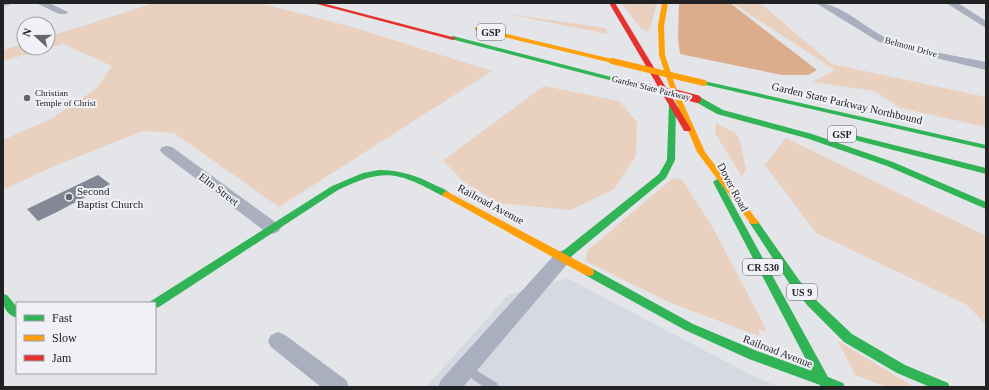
<svg xmlns="http://www.w3.org/2000/svg" width="989" height="390" viewBox="0 0 989 390" font-family="'Times New Roman',serif">
	<style>
		.built { fill: #d6d9e2 }
		.green { fill: #ead0bf }
		.water { fill: #dcad8d }
		.building { fill: #848894 }
		.lines { fill: none; stroke-linecap: round; stroke-linejoin: round }
		.lane { fill: #a9afbe; fill-rule: evenodd }
		.street { fill: #a9afbe; fill-rule: evenodd }
		.fast { fill: #30b455; fill-rule: evenodd }
		.slow { fill: #ff9f0a; fill-rule: evenodd }
		.jam { fill: #e5322d; fill-rule: evenodd }
		.slow-bridge { stroke: #ff9f0a; stroke-width: 6 }
		.jam-bridge-far1 { stroke: #e5322d; stroke-width: 6 }
		.jam-bridge { stroke: #e5322d; stroke-width: 8 }
		.poi-dot { fill: #656669; stroke: #eff1f7; stroke-width: 1.5 }
		.labels { text-anchor: middle; dominant-baseline: central; stroke-width: 4; stroke-linejoin: round; paint-order: stroke }
		.far-street-label { font-size: 9px; fill: #212224; stroke: #eff1f7 }
		.far-poi-label { font-size: 9px; fill: #212224; stroke: #eff1f7; text-anchor: start }
		.shield { fill: #eff1f7; stroke: #5f6063; stroke-width: 1 }
		.shield-label { font-size: 10px; font-weight: bold; fill: #212224 }
		.street-label { font-size: 11px; fill: #212224; stroke: #eff1f7 }
		.poi-label { font-size: 11px; fill: #212224; stroke: #eff1f7; text-anchor: start }
	</style>
	<rect width="100%" height="100%" fill="#e4e5e8"/>
	<polygon class="built" points="567,278 757,378 780,387 426,387 508,295"/>
	<g class="green">
		<polygon points="154,3 259,3 349,26 492,71 279,207 174,133 143,131 52,167 3,190 3,140 51,119 97,88 112,66 63,44 3,61 3,50 24,44 24,48 48,48 48,37"/>
		<polygon points="621,3 657,3 651,25 647,32 641,28"/>
		<polygon points="732,3 760,3 832,64 986,97 986,127 900,108 875,91 812,82 835,70"/>
		<polygon points="501,13 606,28 608,34"/>
		<polygon points="544,86 619,101 637,122 636,156 614,189 571,210 499,203 464,182 443,160"/>
		<polygon points="716,123 734,132 739,138 746,169 742,177 715,133"/>
		<polygon points="786,138 986,236 986,325 967,305 816,233 765,165"/>
		<polygon points="673,178 682,180 711,224 767,331 759,330 759,336 671,303 585,261 588,250"/>
		<polygon points="838,341 914,387 887,387 855,375"/>
	</g>
	<polygon class="water" points="679,3 730,3 817,70 808,75 782,75 680,54 678,38"/>
	<polygon class="building" points="98,175 110,184 55,213 38,221 27,209"/>
	<g class="lines">
		<polygon class="lane" points="466,364 497,383 499,387 484,387 462,372 461,369 462,366"/>
		<g class="street">
			<polygon points="3,3 11,3 9,5 3,6"/>
			<polygon points="36,3 49,3 68,12 67,14 59,14"/>
			<path d="M 816,3 C 842,3 864,28 887,38 C 918,51 954,55 986,62 L 986,70 L 915,53 L 879,42 Z"/>
			<polygon points="946,3 958,3 986,21 986,28"/>
			<polygon points="167,146 172,147 278,224 281,228 278,232 272,234 266,232 162,153 160,150 162,147"/>
			<polygon points="563,250 569,252 572,257 569,262 463,387 438,387 441,380 557,252"/>
			<polygon points="278,332 285,335 346,380 349,387 321,387 271,347 268,341 271,335"/>
		</g>
		<g class="fast">
			<polygon points="453,36 619,79 620,80 617,82 451,39 451,37"/>
			<polygon points="704,81 986,145 986,149 702,84 701,83"/>
			<polygon points="694,97 700,97 723,110 812,134 893,162 986,202 986,209 887,166 806,138 717,114 694,101"/>
			<polygon points="669,103 672,103 676,105 675,160 666,178 567,260 559,260 558,257 559,254 659,174 667,160"/>
			<polygon points="847,134 850,134 986,168 986,174 847,138 846,136"/>
			<path d="M 379,170 C 400,170 418,176 437,186 C 442,188 447,190 450,194 L 446,197 L 443,196 C 398,172 385,167 338,190 L 159,307 L 155,308 L 155,303 L 150,303 L 151,301 L 332,186 L 363,173 Z"/>
			<polygon points="717,179 721,182 828,377 843,383 845,387 820,387 820,385 749,359 685,330 585,275 584,272 585,269 589,268 593,269 693,324 757,351 812,371 713,182"/>
			<polygon points="754,219 757,220 799,280 816,300 852,334 905,365 948,383 950,387 930,387 897,373 844,342 808,306 791,286 749,222"/>
			<path d="M 3,294 L 7,295 L 17,307 L 17,318 C 4,313 3,306 3,294 Z"/>
		</g>
		<g class="slow">
			<polygon points="662,3 668,3 664,26 665,55 675,85 705,152 757,220 759,222 757,224 751,224 697,152 669,85 659,55 658,26"/>
			<polygon points="477,27 612,59 615,61 612,63 475,30 475,28"/>
			<polygon points="446,191 593,269 594,272 593,275 589,276 585,275 443,196 442,194"/>
		</g>
		<g class="jam">
			<polygon points="313,3 322,3 456,38 453,40"/>
			<polygon points="609,3 615,3 691,129 690,131 684,131 683,129"/>
		</g>
		<polyline class="slow-bridge" points="612,61 704,83"/>
		<polyline class="jam-bridge-far1" points="617,80 682,95"/>
		<polyline class="jam-bridge" points="678,94 697,99"/>
	</g>
	<g class="poi-dot">
		<circle cx="27" cy="98" r="4"/>
		<circle cx="69" cy="197" r="4"/>
	</g>
	<g class="labels">
		<g class="far-street-label">
			<text transform="translate(911 47) rotate(16)">Belmont Drive</text>
			<text transform="translate(651 88) rotate(14)">Garden State Parkway</text>
		</g>
		<g class="far-poi-label">
			<text x="35" y="93">Christian<tspan x="35" dy="10">Temple of Christ</tspan></text>
		</g>
		<g class="shield">
			<rect x="477" y="24" width="28" height="16" rx="3"/>
			<rect x="828" y="126" width="28" height="16" rx="3"/>
			<rect x="743" y="259" width="40" height="16" rx="3"/>
			<rect x="787" y="284" width="30" height="16" rx="3"/>
		</g>
		<g class="shield-label">
			<text x="491" y="32">GSP</text>
			<text x="842" y="134">GSP</text>
			<text x="763" y="267">CR 530</text>
			<text x="802" y="292">US 9</text>
		</g>
		<g class="street-label">
			<text transform="translate(847 103) rotate(13)">Garden State Parkway Northbound</text>
			<text transform="translate(733 187) rotate(62)">Dover Road</text>
			<text transform="translate(219 189) rotate(37)">Elm Street</text>
			<text transform="translate(491 204) rotate(28)">Railroad Avenue</text>
			<text transform="translate(778 351) rotate(21)">Railroad Avenue</text>
		</g>
		<g class="poi-label">
			<text x="77" y="191">Second<tspan x="77" dy="13">Baptist Church</tspan></text>
		</g>
	</g>
	<rect width="989" height="390" fill="none" stroke="#212224" stroke-width="8"/>
	<rect x="16" y="302" width="140" height="72" fill="#eff1f7" stroke="#9d9ea3"/>
	<rect x="24" y="315" width="20" height="6" fill="#30b455" stroke="#9d9ea3"/>
	<text x="52" y="322" font-size="12" fill="#212224">Fast</text>
	<rect x="24" y="335" width="20" height="6" fill="#ff9f0a" stroke="#9d9ea3"/>
	<text x="52" y="342" font-size="12" fill="#212224">Slow</text>
	<rect x="24" y="355" width="20" height="6" fill="#e5322d" stroke="#9d9ea3"/>
	<text x="52" y="362" font-size="12" fill="#212224">Jam</text>
	<g transform="translate(36 36) rotate(291)"><circle r="19" fill="#eff1f7" stroke="#9d9ea3"/>
	<path d="M0-3L7 15L0 10L-7 15Z" fill="#656669"/>
	<text y="-6" font-size="11" font-weight="bold" text-anchor="middle" fill="#212224">N</text>
	</g>
</svg>
